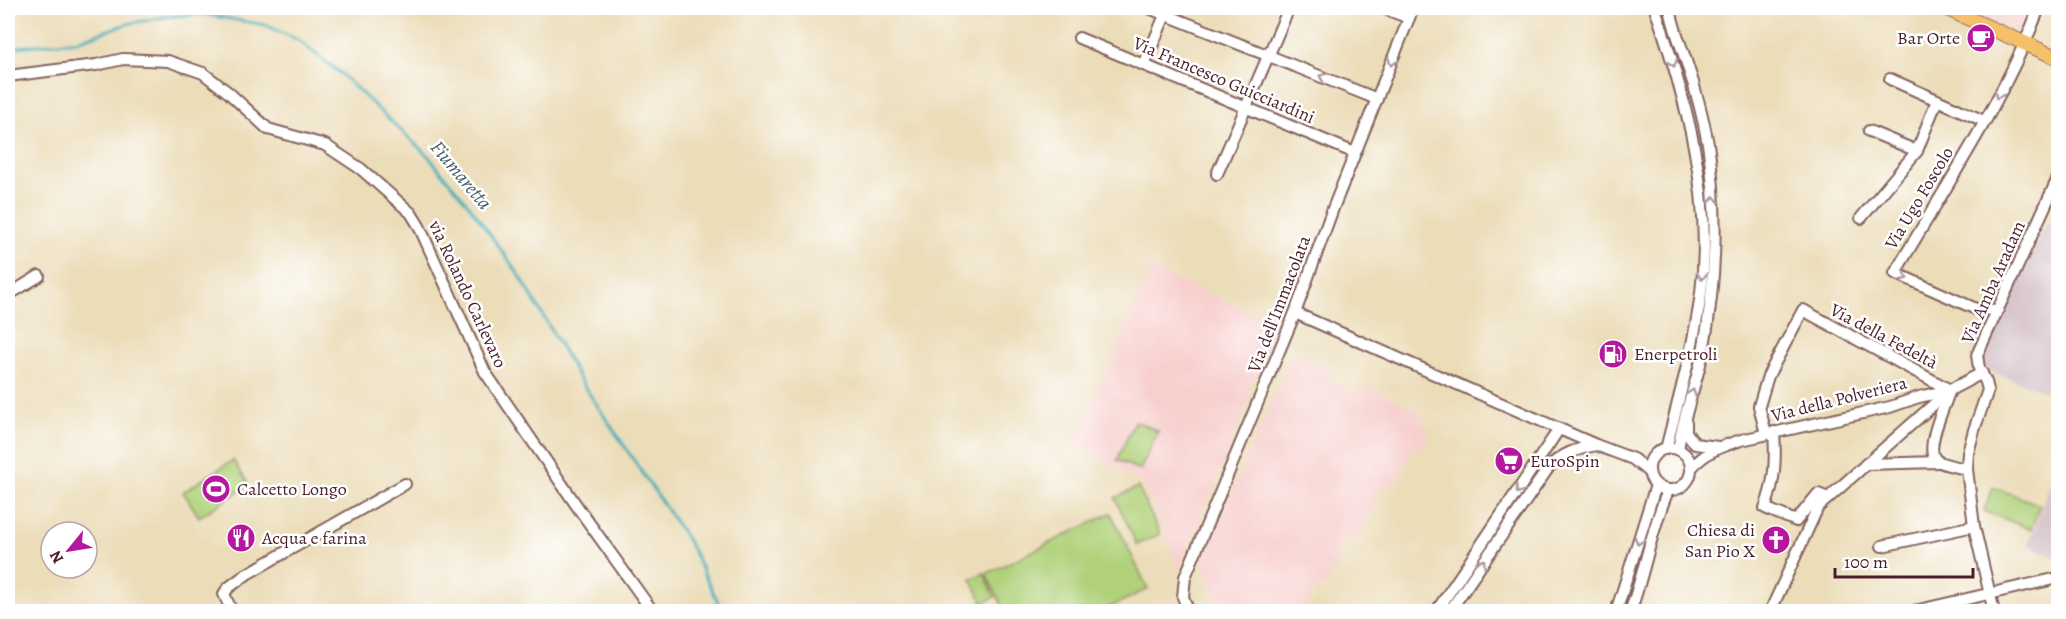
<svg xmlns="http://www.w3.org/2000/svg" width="2066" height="619" viewBox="0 0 2066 619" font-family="Alegreya,serif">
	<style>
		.built { fill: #f7d0ce }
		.industrial { fill: #d2bec4 }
		.green { fill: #b0d17a; stroke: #7d7852; stroke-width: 1.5 }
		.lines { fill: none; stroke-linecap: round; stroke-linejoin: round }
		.stream { stroke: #3cacb8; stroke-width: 3 }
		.minor-casing { stroke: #83625d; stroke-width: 14 }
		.major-casing { stroke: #83625d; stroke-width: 16 }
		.minor { stroke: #fff; stroke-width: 10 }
		.major { stroke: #f6c06b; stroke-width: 14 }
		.oneway { stroke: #ae9aa0 }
		.labels { text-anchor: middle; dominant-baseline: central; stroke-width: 5; stroke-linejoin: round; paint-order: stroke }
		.poi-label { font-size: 18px; fill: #4a1f2b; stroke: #fff; text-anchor: start }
		.street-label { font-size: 18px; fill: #4a1f2b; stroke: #fff }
		.water-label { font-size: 20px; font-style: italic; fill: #445e6a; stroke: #fff }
	</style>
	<rect width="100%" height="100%" fill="#fff"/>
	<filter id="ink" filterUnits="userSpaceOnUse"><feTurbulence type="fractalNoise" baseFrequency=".0167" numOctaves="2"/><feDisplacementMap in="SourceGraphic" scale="12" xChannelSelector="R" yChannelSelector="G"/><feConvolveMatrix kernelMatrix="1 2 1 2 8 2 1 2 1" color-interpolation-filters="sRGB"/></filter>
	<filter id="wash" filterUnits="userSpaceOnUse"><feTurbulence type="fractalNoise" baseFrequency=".008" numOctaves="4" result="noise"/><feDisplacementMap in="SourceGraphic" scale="24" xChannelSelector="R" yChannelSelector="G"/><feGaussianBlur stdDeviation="1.35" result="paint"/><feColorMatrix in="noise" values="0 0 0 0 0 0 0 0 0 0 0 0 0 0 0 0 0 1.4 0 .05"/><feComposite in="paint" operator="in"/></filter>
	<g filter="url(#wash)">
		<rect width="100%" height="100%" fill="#ecddb9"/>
		<g class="built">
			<polygon points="1968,8 2030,8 2020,32 1967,10"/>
			<polygon points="1151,269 1278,324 1257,377 1252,380 1248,390 1251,395 1179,570 1143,484 1075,442"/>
			<polygon points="1292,354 1327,369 1330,373 1331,381 1356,392 1367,387 1419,411 1425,423 1427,433 1426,443 1422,450 1413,448 1393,489 1383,484 1357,541 1348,538 1325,588 1316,585 1304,611 1222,611 1204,567 1205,553"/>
		</g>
		<g class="industrial">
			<polygon points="2058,221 2058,396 1985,369 1981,359 2046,224"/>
			<polygon points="2058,461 2058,559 2028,545"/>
		</g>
		<g class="green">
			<polygon points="1135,421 1158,431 1140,470 1117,460"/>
			<polygon points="233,460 249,485 199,517 183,492"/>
			<polygon points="1138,487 1160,534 1137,545 1115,498"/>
			<polygon points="1993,487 2040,505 2031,529 1984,511"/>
			<polygon points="1111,513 1148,589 1102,611 1005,611 986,574"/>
			<polygon points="984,573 995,597 983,603 971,579"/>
		</g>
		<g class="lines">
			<polyline class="stream" points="8,48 76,41 127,24 164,17 202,14 265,25 298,40 340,73 428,156 472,209 522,279 580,380 688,541 723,612"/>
		</g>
	</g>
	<g filter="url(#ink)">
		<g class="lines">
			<g class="minor-casing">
				<g id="minor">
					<polyline points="1149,8 1377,99"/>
					<polyline points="1383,8 1409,18"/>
					<path d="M 1655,8 C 1686,99 1713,195 1701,293 C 1694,346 1679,397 1666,449"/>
					<path d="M 1670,8 C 1673,27 1681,45 1687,64 C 1696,90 1703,117 1708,144 C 1719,214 1716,282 1703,352 C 1696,385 1683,416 1678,450"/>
					<polyline points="1079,38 1355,153"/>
					<polyline points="1144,65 1168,8"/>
					<polyline points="8,76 96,65 123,59 168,61 203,73 229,93 268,129 325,145 361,169 411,213 419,226 485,372 579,509 653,612"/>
					<polyline points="1890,79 1984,121"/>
					<polyline points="1869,131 1917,151"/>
					<polyline points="1217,174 1289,8"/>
					<polyline points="1861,218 1917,151 1937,100"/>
					<polyline points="8,295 39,276"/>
					<path d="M 1998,310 L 1976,309 L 1895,273 C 1945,187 2004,101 2039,8"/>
					<polyline points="1295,313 1596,445 1633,459 1649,472"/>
					<path d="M 1950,390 C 1945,405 1925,446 1935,459 C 1941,465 1959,467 1967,469"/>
					<polyline points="1686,423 1686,432 1695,444 1718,447"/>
					<path d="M 1774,432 C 1776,460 1775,482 1765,508 L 1796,521 L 1818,494 L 1828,498"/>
					<polyline points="1766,434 1759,406 1768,376 1803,310 1950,390"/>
					<circle cx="1670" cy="469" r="21"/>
					<polyline points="1866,464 1939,462"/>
					<path d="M 1691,468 C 1707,451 1720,447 1741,440 L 1890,407 L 1919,397 L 1950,390 L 1982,373"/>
					<polyline points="1882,546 1974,526"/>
					<polyline points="232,612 224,594 228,588 247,574 405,484"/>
					<polyline points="1189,612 1183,597 1185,577 1295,313 1332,211 1413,8"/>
					<polyline points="1436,612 1559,429"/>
					<path d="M 1449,612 L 1549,467 C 1563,453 1577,449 1596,445"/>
					<polyline points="1616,612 1656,485"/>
					<path d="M 1630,612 C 1645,572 1651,529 1668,491"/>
					<polyline points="1770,612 1818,507 1950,390"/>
					<polyline points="1910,612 2058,578"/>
					<polyline points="1994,612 1974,526 1967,469 1968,453 1974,430 1988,390 1986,382 1979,368 1977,355 2058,178"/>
				</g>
			</g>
			<g class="major-casing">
				<polyline id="major" points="1945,8 2058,58"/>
			</g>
			<use href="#minor" class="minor"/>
			<use href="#major" class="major"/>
		</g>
		<defs><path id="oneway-chevron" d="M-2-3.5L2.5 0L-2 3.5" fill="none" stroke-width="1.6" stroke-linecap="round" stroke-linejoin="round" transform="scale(1.5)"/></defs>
		<g class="oneway">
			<use href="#oneway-chevron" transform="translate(1392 62) rotate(111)"/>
			<use href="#oneway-chevron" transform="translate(1673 63) rotate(73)"/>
			<use href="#oneway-chevron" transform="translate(1323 77) rotate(-158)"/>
			<use href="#oneway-chevron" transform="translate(1998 95) rotate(118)"/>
			<use href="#oneway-chevron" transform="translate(1714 200) rotate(-93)"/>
			<use href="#oneway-chevron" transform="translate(1702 276) rotate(93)"/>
			<use href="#oneway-chevron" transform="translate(1904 277) rotate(24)"/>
			<use href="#oneway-chevron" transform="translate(1692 393) rotate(-72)"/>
			<use href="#oneway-chevron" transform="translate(1519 490) rotate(124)"/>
			<use href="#oneway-chevron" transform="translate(1639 541) rotate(107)"/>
			<use href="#oneway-chevron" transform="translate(1482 563) rotate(-56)"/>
		</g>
	</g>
	<defs>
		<g id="cafe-disc" transform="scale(1.5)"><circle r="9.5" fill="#b5179e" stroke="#fff"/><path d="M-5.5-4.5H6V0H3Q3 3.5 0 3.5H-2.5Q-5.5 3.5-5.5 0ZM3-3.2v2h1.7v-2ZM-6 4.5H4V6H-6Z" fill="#fff"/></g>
		<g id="fuel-disc" transform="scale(1.5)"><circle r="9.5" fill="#b5179e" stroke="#fff"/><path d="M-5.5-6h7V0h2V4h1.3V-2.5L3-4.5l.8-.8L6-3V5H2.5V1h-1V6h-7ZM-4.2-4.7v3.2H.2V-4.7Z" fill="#fff"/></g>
		<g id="supermarket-disc" transform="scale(1.5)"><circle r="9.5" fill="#b5179e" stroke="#fff"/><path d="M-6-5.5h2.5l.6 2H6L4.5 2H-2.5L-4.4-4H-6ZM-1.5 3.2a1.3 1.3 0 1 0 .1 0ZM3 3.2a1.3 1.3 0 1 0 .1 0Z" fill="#fff"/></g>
		<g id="stadium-disc" transform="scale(1.5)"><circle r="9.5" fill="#b5179e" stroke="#fff"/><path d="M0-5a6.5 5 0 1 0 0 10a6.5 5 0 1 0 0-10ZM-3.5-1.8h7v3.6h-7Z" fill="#fff"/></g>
		<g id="restaurant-disc" transform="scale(1.5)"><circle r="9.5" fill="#b5179e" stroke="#fff"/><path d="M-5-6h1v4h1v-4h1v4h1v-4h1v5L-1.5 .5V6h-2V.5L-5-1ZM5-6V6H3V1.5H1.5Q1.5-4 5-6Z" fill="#fff"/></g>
		<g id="church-disc" transform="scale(1.5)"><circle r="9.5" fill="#b5179e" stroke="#fff"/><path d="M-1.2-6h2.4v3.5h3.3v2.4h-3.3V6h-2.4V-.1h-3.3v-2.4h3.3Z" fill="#fff"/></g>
	</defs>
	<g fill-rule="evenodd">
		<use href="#cafe-disc" x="1981" y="38"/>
		<use href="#fuel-disc" x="1613" y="354"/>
		<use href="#supermarket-disc" x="1509" y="461"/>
		<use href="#stadium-disc" x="216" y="489"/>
		<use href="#restaurant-disc" x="241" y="538"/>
		<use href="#church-disc" x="1776" y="540"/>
	</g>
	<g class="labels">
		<g class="poi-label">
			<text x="1960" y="38" text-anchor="end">Bar Orte</text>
			<text x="1634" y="354">Enerpetroli</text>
			<text x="1530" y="461">EuroSpin</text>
			<text x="237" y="489">Calcetto Longo</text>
			<text x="1755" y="530" text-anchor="end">Chiesa di<tspan x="1755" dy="21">San Pio X</tspan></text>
			<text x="262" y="538">Acqua e farina</text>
		</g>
		<g class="street-label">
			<text transform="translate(1224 80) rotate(23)">Via Francesco Guicciardini</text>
			<text transform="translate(1919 198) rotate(-59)">Via Ugo Foscolo</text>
			<text transform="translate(1993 282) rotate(-66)">Via Amba Aradam</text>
			<text transform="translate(468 294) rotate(65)">via Rolando Carlevaro</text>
			<text transform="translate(1279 304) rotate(-69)">Via dell'Immacolata</text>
			<text transform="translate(1884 336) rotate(28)">Via della Fedeltà</text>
			<text transform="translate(1839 399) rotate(-14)">Via della Polveriera</text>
		</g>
		<g class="water-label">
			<text transform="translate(461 175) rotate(50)">Fiumaretta</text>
		</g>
	</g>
	<rect width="2066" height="619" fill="none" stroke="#fff" stroke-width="30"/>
	<g transform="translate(69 550) rotate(240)"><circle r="28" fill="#ffffff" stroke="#b7a5aa" stroke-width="1.5"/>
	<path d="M0-4.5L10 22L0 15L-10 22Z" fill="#b5179e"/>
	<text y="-9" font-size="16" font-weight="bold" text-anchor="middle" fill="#4a1f2b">N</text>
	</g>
	<path d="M1835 568v9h138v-9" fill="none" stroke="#4a1f2b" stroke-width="3"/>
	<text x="1844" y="568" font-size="18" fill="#4a1f2b" stroke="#ffffff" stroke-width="4.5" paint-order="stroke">100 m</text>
</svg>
